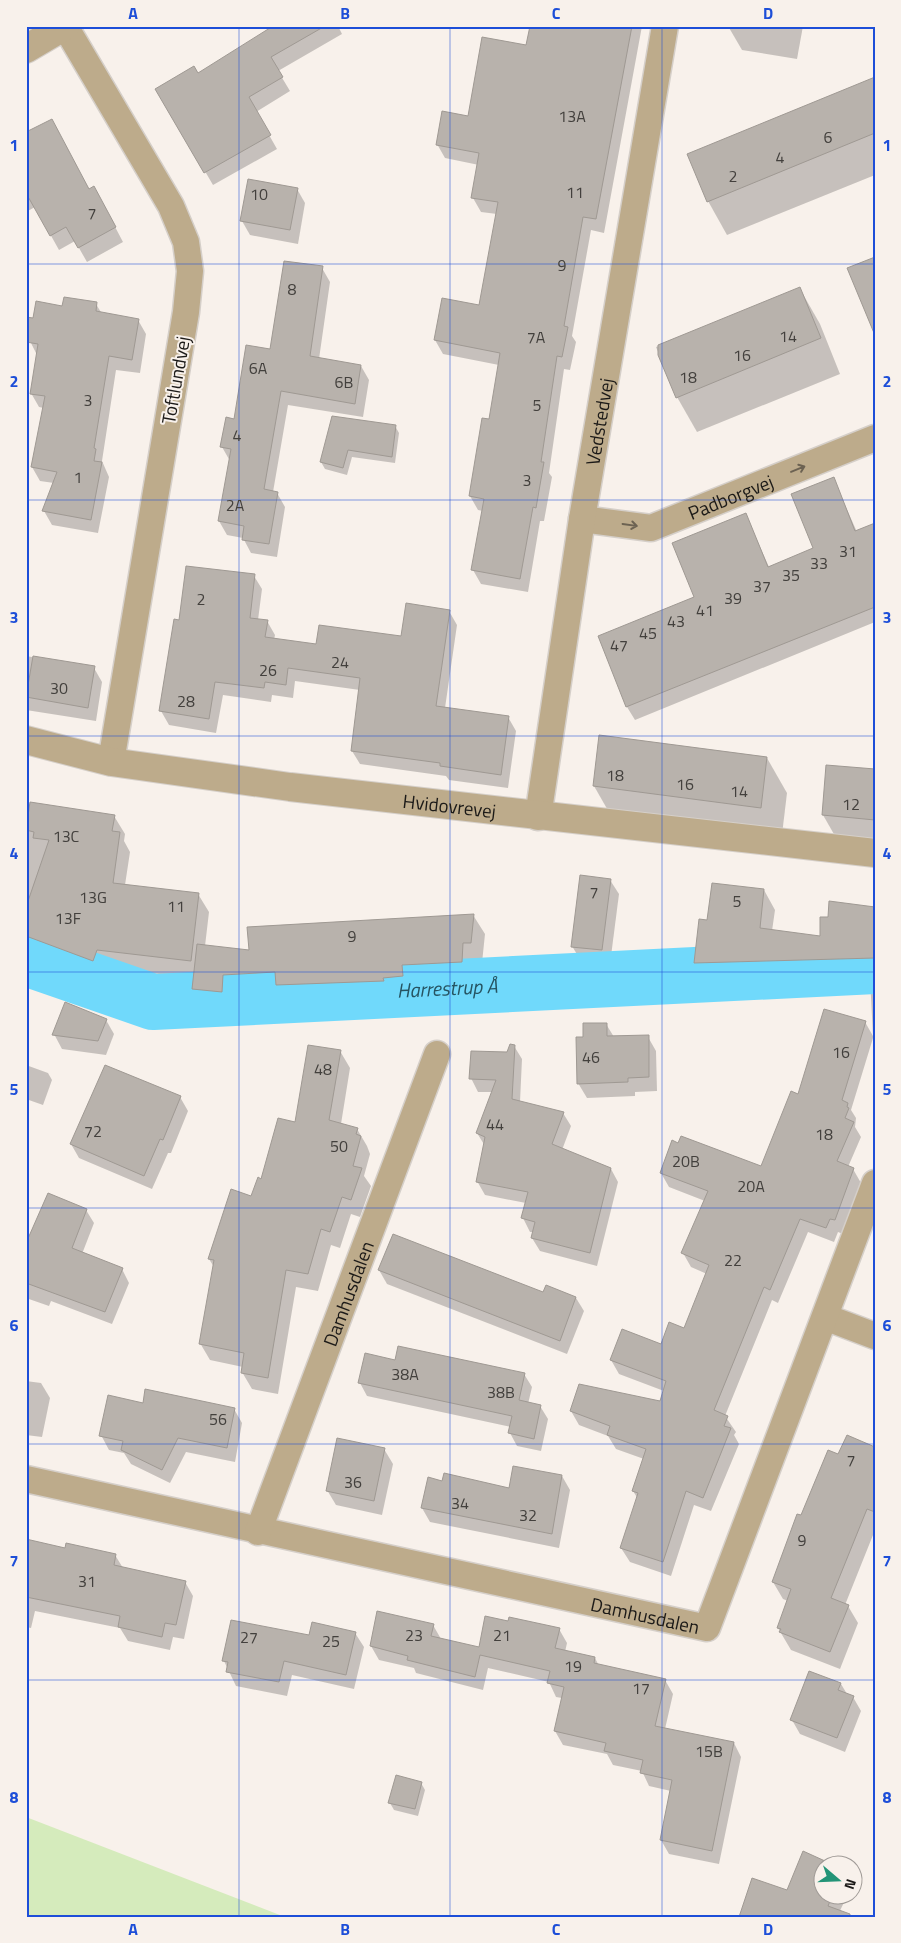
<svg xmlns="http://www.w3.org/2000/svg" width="901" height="1943" viewBox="0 0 901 1943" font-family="'Titillium Web',sans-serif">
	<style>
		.green { fill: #d5ebbc }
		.shadow { fill: #0003 }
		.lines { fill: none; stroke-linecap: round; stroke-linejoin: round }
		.river { stroke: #70d9fb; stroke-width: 56 }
		.building { fill: #b8b2ac; stroke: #9f9993 }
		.minor-casing { stroke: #d5cfc9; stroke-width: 29 }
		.tertiary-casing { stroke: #d5cfc9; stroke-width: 30 }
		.minor { stroke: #bdab8b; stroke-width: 26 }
		.tertiary { stroke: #bdab8b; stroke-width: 28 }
		.oneway { stroke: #6c6252 }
		.grid { fill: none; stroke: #1d4ed8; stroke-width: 1; stroke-opacity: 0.55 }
		.labels { text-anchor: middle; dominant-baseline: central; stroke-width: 4; stroke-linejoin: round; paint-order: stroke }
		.number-label { font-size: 16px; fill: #43403d }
		.street-label { font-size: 19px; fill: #1c1a18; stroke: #f8f1eb }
		.water-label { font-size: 20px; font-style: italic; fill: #265462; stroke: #f8f1eb }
		.neatline { fill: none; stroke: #1d4ed8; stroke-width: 2 }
		.grid-label { font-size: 16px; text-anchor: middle; font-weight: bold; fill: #1d4ed8 }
	</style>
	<rect width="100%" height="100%" fill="#f8f1eb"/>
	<polygon class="green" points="26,1817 285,1917 26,1917"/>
	<g class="shadow">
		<polygon points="275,26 338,26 342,34 278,71 290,91 256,112 277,149 213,185 157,89 198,75"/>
		<polygon points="531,26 642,26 604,233 591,230 572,336 576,342 570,370 564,369 549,473 552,477 544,521 540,521 528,592 481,584 473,570 483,511 478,510 470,496 490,421 499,365 443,354 435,340 480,306 497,214 481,212 473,198 479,165 445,158 437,144 469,117 527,46"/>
		<polygon points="728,26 803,26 797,59 742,50"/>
		<polygon points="875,79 875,175 727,235 708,201"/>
		<polygon points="26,133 102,202 123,242 87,262 75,241 59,250 35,207 26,212"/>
		<polygon points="297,189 305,203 298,244 250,235 242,221"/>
		<polygon points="322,268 330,282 319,359 361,366 369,380 363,417 288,405 273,492 277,493 285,507 277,557 251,553 243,538 227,535 219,521 230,461 222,447 271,351"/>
		<polygon points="800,289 820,324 840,374 697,432 677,397 656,347"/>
		<polygon points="96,304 102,314 138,320 146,334 140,373 116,370 102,461 109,477 98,533 52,525 44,511 54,483 40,481 32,467 44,408 39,407 31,393 37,355 31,343 63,307"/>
		<polygon points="395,426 399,433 395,463 352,457 347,475 325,469 321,462"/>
		<polygon points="833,478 857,532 875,524 875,622 635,720 627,707 746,515 769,567 814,549"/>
		<polygon points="254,576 262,589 258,620 267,621 275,635 274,640 317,646 402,637 449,611 457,625 445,708 508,717 516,731 508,788 449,780 446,776 360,764 352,751 360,690 295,681 293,698 272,695 271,702 223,695 216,733 169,725 161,711 180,621"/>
		<polygon points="26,656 94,668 102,682 96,721 26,710"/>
		<polygon points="767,758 787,793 781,843 614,821 594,786"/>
		<polygon points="875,770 875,853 843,850 823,815"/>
		<polygon points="26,803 114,816 125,834 124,841 130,852 125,885 198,894 209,912 205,946 250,951 473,915 485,934 482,963 474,962 472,981 412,985 413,996 394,997 394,1001 288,1005 281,992 234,994 232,1011 204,1008 193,988 194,978 107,968 103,979 26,950"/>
		<polygon points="610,880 619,894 610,964 581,961 572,946"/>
		<polygon points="764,890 775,910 772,931 821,938 875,908 875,1042 873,1038 851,1110 856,1118 855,1127 861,1137 848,1167 853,1169 861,1183 843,1234 838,1232 834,1242 808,1232 778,1303 772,1300 725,1416 736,1432 734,1435 739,1444 711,1511 694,1505 671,1576 630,1562 621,1548 638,1499 633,1491 644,1459 616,1449 608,1436 579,1425 571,1411 661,1403 664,1391 619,1374 611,1360 661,1346 684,1330 707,1274 691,1267 683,1253 705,1201 669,1187 661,1173 761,1168 799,1095 865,1022 873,1036 870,978 707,982 695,963 708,921"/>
		<polygon points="106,1020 114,1034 106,1055 62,1049 54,1034"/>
		<polygon points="606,1024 614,1037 648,1037 656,1051 657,1091 635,1092 635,1096 587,1098 578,1083 584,1038"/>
		<polygon points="514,1046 522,1059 520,1102 563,1113 571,1126 562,1150 611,1169 618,1182 597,1266 540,1251 532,1238 534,1232 530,1232 523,1218 526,1203 485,1195 477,1181 485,1146 477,1133 493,1092 478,1092 471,1078 508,1053"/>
		<polygon points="340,1051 350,1068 341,1124 357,1129 367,1146 370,1154 364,1176 371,1186 360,1217 351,1214 340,1248 331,1245 318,1291 296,1287 278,1394 252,1389 242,1372 243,1367 210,1360 200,1343 214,1267 209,1259 252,1198"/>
		<polygon points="26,1065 48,1073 52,1080 43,1105 26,1099"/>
		<polygon points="180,1097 188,1111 171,1153 168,1153 152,1189 79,1158 71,1144"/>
		<polygon points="86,1210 94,1223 82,1254 122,1269 129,1283 112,1324 51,1301 49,1306 26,1298 26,1246"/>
		<polygon points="379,1270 576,1298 584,1311 567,1354 387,1284"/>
		<polygon points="396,1361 524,1374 532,1387 528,1404 540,1406 548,1419 541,1451 517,1446 510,1433 511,1427 367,1396 360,1383"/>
		<polygon points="26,1381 41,1383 50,1398 42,1437 26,1435"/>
		<polygon points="144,1404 234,1409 242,1423 235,1462 186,1452 170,1483 131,1464 124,1453 109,1450 101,1435"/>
		<polygon points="875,1448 875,1530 845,1605 848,1606 858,1623 840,1669 791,1650 778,1628 788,1601 783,1599 773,1582 801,1517 839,1456"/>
		<polygon points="384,1449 393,1464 382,1515 336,1505 327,1490"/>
		<polygon points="562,1476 570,1490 559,1548 430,1522 422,1508 443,1482 510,1489"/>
		<polygon points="26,1541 66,1549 115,1555 123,1568 185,1582 193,1596 184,1639 173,1637 170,1650 128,1641 120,1628 35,1611 31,1628 26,1627"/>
		<polygon points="509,1622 559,1629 567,1643 565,1652 595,1658 599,1666 665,1680 673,1694 665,1729 734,1743 741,1757 719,1864 669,1854 661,1840 671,1791 649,1786 642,1771 613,1765 607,1754 563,1745 555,1731 562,1698 556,1697 549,1682 488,1668 483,1690 416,1673 414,1668 379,1660 371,1646 433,1625 441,1639 479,1649"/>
		<polygon points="355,1633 364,1647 354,1689 292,1675 287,1696 236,1686 224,1661 310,1636"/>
		<polygon points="841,1684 847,1694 853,1697 861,1711 845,1752 800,1734 792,1720"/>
		<polygon points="421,1783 425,1790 418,1816 394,1810 390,1803"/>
		<polygon points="824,1866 824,1896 847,1896 837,1917 787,1892"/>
	</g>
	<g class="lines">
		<path class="river" id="s1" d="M 26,958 L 153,1002 L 875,966"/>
	</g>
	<g class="building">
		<polygon points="273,26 325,26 271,57 283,77 249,97 271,135 204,173 155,89 194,66 198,73"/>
		<polygon points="530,26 632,26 596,219 583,217 564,326 568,327 562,357 557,356 541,462 544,462 536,508 533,507 520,579 471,570 484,499 469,496 482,418 489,419 500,353 434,340 442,298 479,305 498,202 471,198 479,153 436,145 442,111 468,116 482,37 526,45"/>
		<polygon points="875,77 875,133 707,202 687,154"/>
		<polygon points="52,119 89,189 94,186 116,227 78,248 66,227 50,236 26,193 26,132"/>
		<polygon points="248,179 298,188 290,230 240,221"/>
		<polygon points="875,257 875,333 874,333 847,268"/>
		<polygon points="284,261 323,266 310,356 361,365 355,404 281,391 264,489 278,492 269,544 242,540 244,526 218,521 231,449 220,447 226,417 234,419 246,345 270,349"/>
		<polygon points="800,287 821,338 676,398 658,355 658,345"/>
		<polygon points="64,297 97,302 96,311 139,319 132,360 109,356 94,448 96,449 94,461 102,462 91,520 42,511 57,472 31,467 45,396 30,394 38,344 26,342 26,317 33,318 36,301 62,306"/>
		<polygon points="332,416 396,425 392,457 348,450 343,468 320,462"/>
		<polygon points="834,477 855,531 875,523 875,607 626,707 598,636 694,597 672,543 746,513 768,567 813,548 791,494"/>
		<polygon points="186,566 255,574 250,618 268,620 265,637 316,644 319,625 401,636 406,603 450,610 436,706 509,716 501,775 440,766 440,763 351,751 360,678 288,668 286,685 265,682 264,688 215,682 209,719 159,711 174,619 179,620"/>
		<polygon points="33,656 95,666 88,708 26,697"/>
		<polygon points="599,735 767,757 761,808 593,786"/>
		<polygon points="826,765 875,769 875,820 822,815"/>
		<polygon points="30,802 115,815 112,831 120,832 113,883 199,893 191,961 97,950 93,961 26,936 26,907 49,840 33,838 34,832 26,830"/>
		<polygon points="580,875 611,879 602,950 571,947"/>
		<polygon points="712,883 764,889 760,928 820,936 820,917 828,917 829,901 875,907 875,958 694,963 699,919 707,920"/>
		<polygon points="474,914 471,943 463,943 462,962 402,965 403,976 383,978 384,981 276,985 275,972 223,975 222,992 192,989 197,944 249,950 247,927"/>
		<polygon points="65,1002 107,1019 98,1041 52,1035"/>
		<polygon points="824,1009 866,1021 842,1100 848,1103 847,1107 849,1108 845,1118 854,1122 837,1161 854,1168 835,1220 830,1219 826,1228 800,1219 770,1290 764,1287 714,1410 728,1416 724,1426 731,1428 703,1498 686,1491 663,1562 620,1548 638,1493 632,1491 646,1449 607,1435 610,1426 570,1411 579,1384 660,1401 666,1381 610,1360 622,1329 661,1344 669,1322 684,1328 709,1265 681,1253 708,1191 660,1173 672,1140 678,1143 681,1136 761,1166 791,1091 798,1094"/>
		<polygon points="583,1023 607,1023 607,1036 649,1035 649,1077 628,1078 628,1082 577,1084 576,1037 583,1037"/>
		<polygon points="510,1044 515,1045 512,1099 564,1112 552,1144 611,1168 590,1253 531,1238 535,1222 521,1218 528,1192 476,1182 485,1137 476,1133 496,1080 469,1079 471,1051 507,1052"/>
		<polygon points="308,1045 341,1050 329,1120 358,1128 356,1134 361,1136 353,1166 362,1168 351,1200 342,1197 330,1232 321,1229 308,1274 286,1270 268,1378 241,1373 244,1353 199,1344 214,1260 208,1259 231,1189 251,1196 258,1177 261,1179 278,1118 295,1122"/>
		<polygon points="105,1065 181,1096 163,1140 160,1139 144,1176 70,1144"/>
		<polygon points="48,1193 87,1209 72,1248 123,1268 105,1312 26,1283 26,1243"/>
		<polygon points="393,1234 543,1292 546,1285 576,1297 560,1341 378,1270"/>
		<polygon points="398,1346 525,1373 519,1400 541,1405 534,1439 508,1433 512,1416 358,1383 365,1353 395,1360"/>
		<polygon points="145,1389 235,1408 227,1448 178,1438 162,1470 121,1450 123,1441 99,1436 108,1395 143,1403"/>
		<polygon points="847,1435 875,1447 875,1512 867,1509 831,1598 849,1605 830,1652 779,1632 781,1629 777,1628 791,1589 772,1582 797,1514 801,1515 828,1450 838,1454"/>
		<polygon points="337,1438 385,1448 374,1501 326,1491"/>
		<polygon points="513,1466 562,1475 552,1534 421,1508 428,1477 442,1481 444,1473 509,1488"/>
		<polygon points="26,1539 65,1548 66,1543 116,1554 114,1565 186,1581 176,1625 165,1623 162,1637 118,1627 120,1616 26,1597"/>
		<polygon points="377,1611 434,1624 431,1636 479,1647 485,1616 508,1621 509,1617 560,1628 555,1648 595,1657 594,1663 666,1679 655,1726 734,1742 712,1851 660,1840 672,1780 640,1773 643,1760 604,1751 606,1743 554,1731 564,1687 547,1683 550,1671 480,1655 475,1677 407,1660 408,1656 370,1646"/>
		<polygon points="231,1620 309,1635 312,1622 356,1632 346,1675 284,1661 279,1682 226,1672 228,1662 222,1661"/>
		<polygon points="809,1671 841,1683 838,1690 854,1696 837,1738 790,1720"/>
		<polygon points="396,1775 422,1782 415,1809 388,1803"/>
		<polygon points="803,1851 836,1866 824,1866 824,1896 832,1896 828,1906 850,1914 850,1917 739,1917 752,1878 787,1890"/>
	</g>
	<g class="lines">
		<g class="minor-casing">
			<g id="minor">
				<polyline points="65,26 171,206 186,242 190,271 186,312 111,762"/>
				<path id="s2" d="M 582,519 L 651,528 L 875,438"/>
				<path id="s3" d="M 538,817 L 582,519 L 665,26"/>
				<polyline points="825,1317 875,1336"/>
				<path id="s4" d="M 26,1479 L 707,1628 L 875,1183"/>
				<path id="s5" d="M 258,1532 L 437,1054"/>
			</g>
		</g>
		<g class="tertiary-casing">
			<g id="tertiary">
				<polyline points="26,49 65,26"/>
				<path id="s6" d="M 26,740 L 111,762 L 290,787 L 875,853"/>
			</g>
		</g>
		<use href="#minor" class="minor"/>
		<use href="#tertiary" class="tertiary"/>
	</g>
	<defs><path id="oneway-shaft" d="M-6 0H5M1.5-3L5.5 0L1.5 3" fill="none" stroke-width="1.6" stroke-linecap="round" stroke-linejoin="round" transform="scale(1.25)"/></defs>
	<g class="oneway">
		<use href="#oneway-shaft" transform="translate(798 469) rotate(-22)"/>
		<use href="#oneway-shaft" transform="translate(630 525) rotate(8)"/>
	</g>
	<path class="grid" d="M 239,26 L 239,1917M 450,26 L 450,1917M 662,26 L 662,1917M 26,264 L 875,264M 26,500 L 875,500M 26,736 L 875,736M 26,972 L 875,972M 26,1208 L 875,1208M 26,1444 L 875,1444M 26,1680 L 875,1680"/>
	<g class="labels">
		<g class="number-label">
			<text x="572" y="116">13A</text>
			<text x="828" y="137">6</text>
			<text x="780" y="157">4</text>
			<text x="733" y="176">2</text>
			<text x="575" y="192">11</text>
			<text x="259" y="194">10</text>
			<text x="92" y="213">7</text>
			<text x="562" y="265">9</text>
			<text x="292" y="289">8</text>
			<text x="788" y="336">14</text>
			<text x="536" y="337">7A</text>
			<text x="742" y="355">16</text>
			<text x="258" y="368">6A</text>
			<text x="688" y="377">18</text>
			<text x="344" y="382">6B</text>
			<text x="88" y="400">3</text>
			<text x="537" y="405">5</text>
			<text x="237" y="435">4</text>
			<text x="78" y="477">1</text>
			<text x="527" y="480">3</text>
			<text x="235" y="505">2A</text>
			<text x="848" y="551">31</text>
			<text x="819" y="563">33</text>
			<text x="791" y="575">35</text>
			<text x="762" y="586">37</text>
			<text x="733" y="598">39</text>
			<text x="201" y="599">2</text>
			<text x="705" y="610">41</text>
			<text x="676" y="621">43</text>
			<text x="648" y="633">45</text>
			<text x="619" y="645">47</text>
			<text x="340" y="662">24</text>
			<text x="268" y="670">26</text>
			<text x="59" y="688">30</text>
			<text x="186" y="701">28</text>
			<text x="615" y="775">18</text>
			<text x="685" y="784">16</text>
			<text x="739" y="791">14</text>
			<text x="851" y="804">12</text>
			<text x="66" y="836">13C</text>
			<text x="594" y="892">7</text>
			<text x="93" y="897">13G</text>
			<text x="737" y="901">5</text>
			<text x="176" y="906">11</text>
			<text x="68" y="918">13F</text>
			<text x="352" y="936">9</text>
			<text x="841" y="1052">16</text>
			<text x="591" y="1057">46</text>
			<text x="323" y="1069">48</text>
			<text x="495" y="1124">44</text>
			<text x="93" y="1131">72</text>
			<text x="824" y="1134">18</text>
			<text x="339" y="1146">50</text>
			<text x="686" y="1161">20B</text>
			<text x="751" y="1186">20A</text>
			<text x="733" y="1260">22</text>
			<text x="405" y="1374">38A</text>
			<text x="501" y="1392">38B</text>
			<text x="218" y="1419">56</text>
			<text x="851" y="1460">7</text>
			<text x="353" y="1482">36</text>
			<text x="460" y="1503">34</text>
			<text x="528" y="1515">32</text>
			<text x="802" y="1540">9</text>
			<text x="87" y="1581">31</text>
			<text x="414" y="1635">23</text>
			<text x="502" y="1635">21</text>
			<text x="249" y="1637">27</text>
			<text x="331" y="1641">25</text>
			<text x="573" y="1666">19</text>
			<text x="641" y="1688">17</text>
			<text x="709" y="1751">15B</text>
		</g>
		<g class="street-label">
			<text transform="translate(175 380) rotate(-80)">Toftlundvej</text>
			<text stroke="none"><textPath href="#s3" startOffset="400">Vedstedvej</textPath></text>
			<text stroke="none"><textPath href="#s2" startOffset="155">Padborgvej</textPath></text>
			<text stroke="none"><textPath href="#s6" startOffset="429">Hvidovrevej</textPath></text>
			<text stroke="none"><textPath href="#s5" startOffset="255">Damhusdalen</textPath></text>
			<text stroke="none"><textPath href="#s4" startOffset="634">Damhusdalen</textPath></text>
		</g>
		<g class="water-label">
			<text stroke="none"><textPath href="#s1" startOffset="429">Harrestrup Å</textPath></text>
		</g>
	</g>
	<rect width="901" height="1943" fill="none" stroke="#f8f1eb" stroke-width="55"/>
	<g transform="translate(838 1880) rotate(109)"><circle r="24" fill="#f8f1eb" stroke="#a09b97"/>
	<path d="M0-4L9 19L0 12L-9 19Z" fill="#239477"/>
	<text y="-8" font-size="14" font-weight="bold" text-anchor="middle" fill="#1c1a18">N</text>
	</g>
	<rect x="28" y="28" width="846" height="1888" class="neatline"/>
	<g class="grid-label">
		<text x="133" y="19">A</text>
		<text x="345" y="19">B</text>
		<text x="556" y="19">C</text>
		<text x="768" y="19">D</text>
		<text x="14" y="151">1</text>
		<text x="887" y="151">1</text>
		<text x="14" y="387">2</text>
		<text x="887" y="387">2</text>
		<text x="14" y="623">3</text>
		<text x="887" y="623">3</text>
		<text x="14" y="859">4</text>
		<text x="887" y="859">4</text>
		<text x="14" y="1095">5</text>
		<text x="887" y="1095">5</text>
		<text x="14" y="1331">6</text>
		<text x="887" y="1331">6</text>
		<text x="14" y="1567">7</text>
		<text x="887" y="1567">7</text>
		<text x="14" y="1803">8</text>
		<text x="887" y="1803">8</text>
		<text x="133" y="1935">A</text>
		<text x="345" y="1935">B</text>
		<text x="556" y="1935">C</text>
		<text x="768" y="1935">D</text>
	</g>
</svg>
